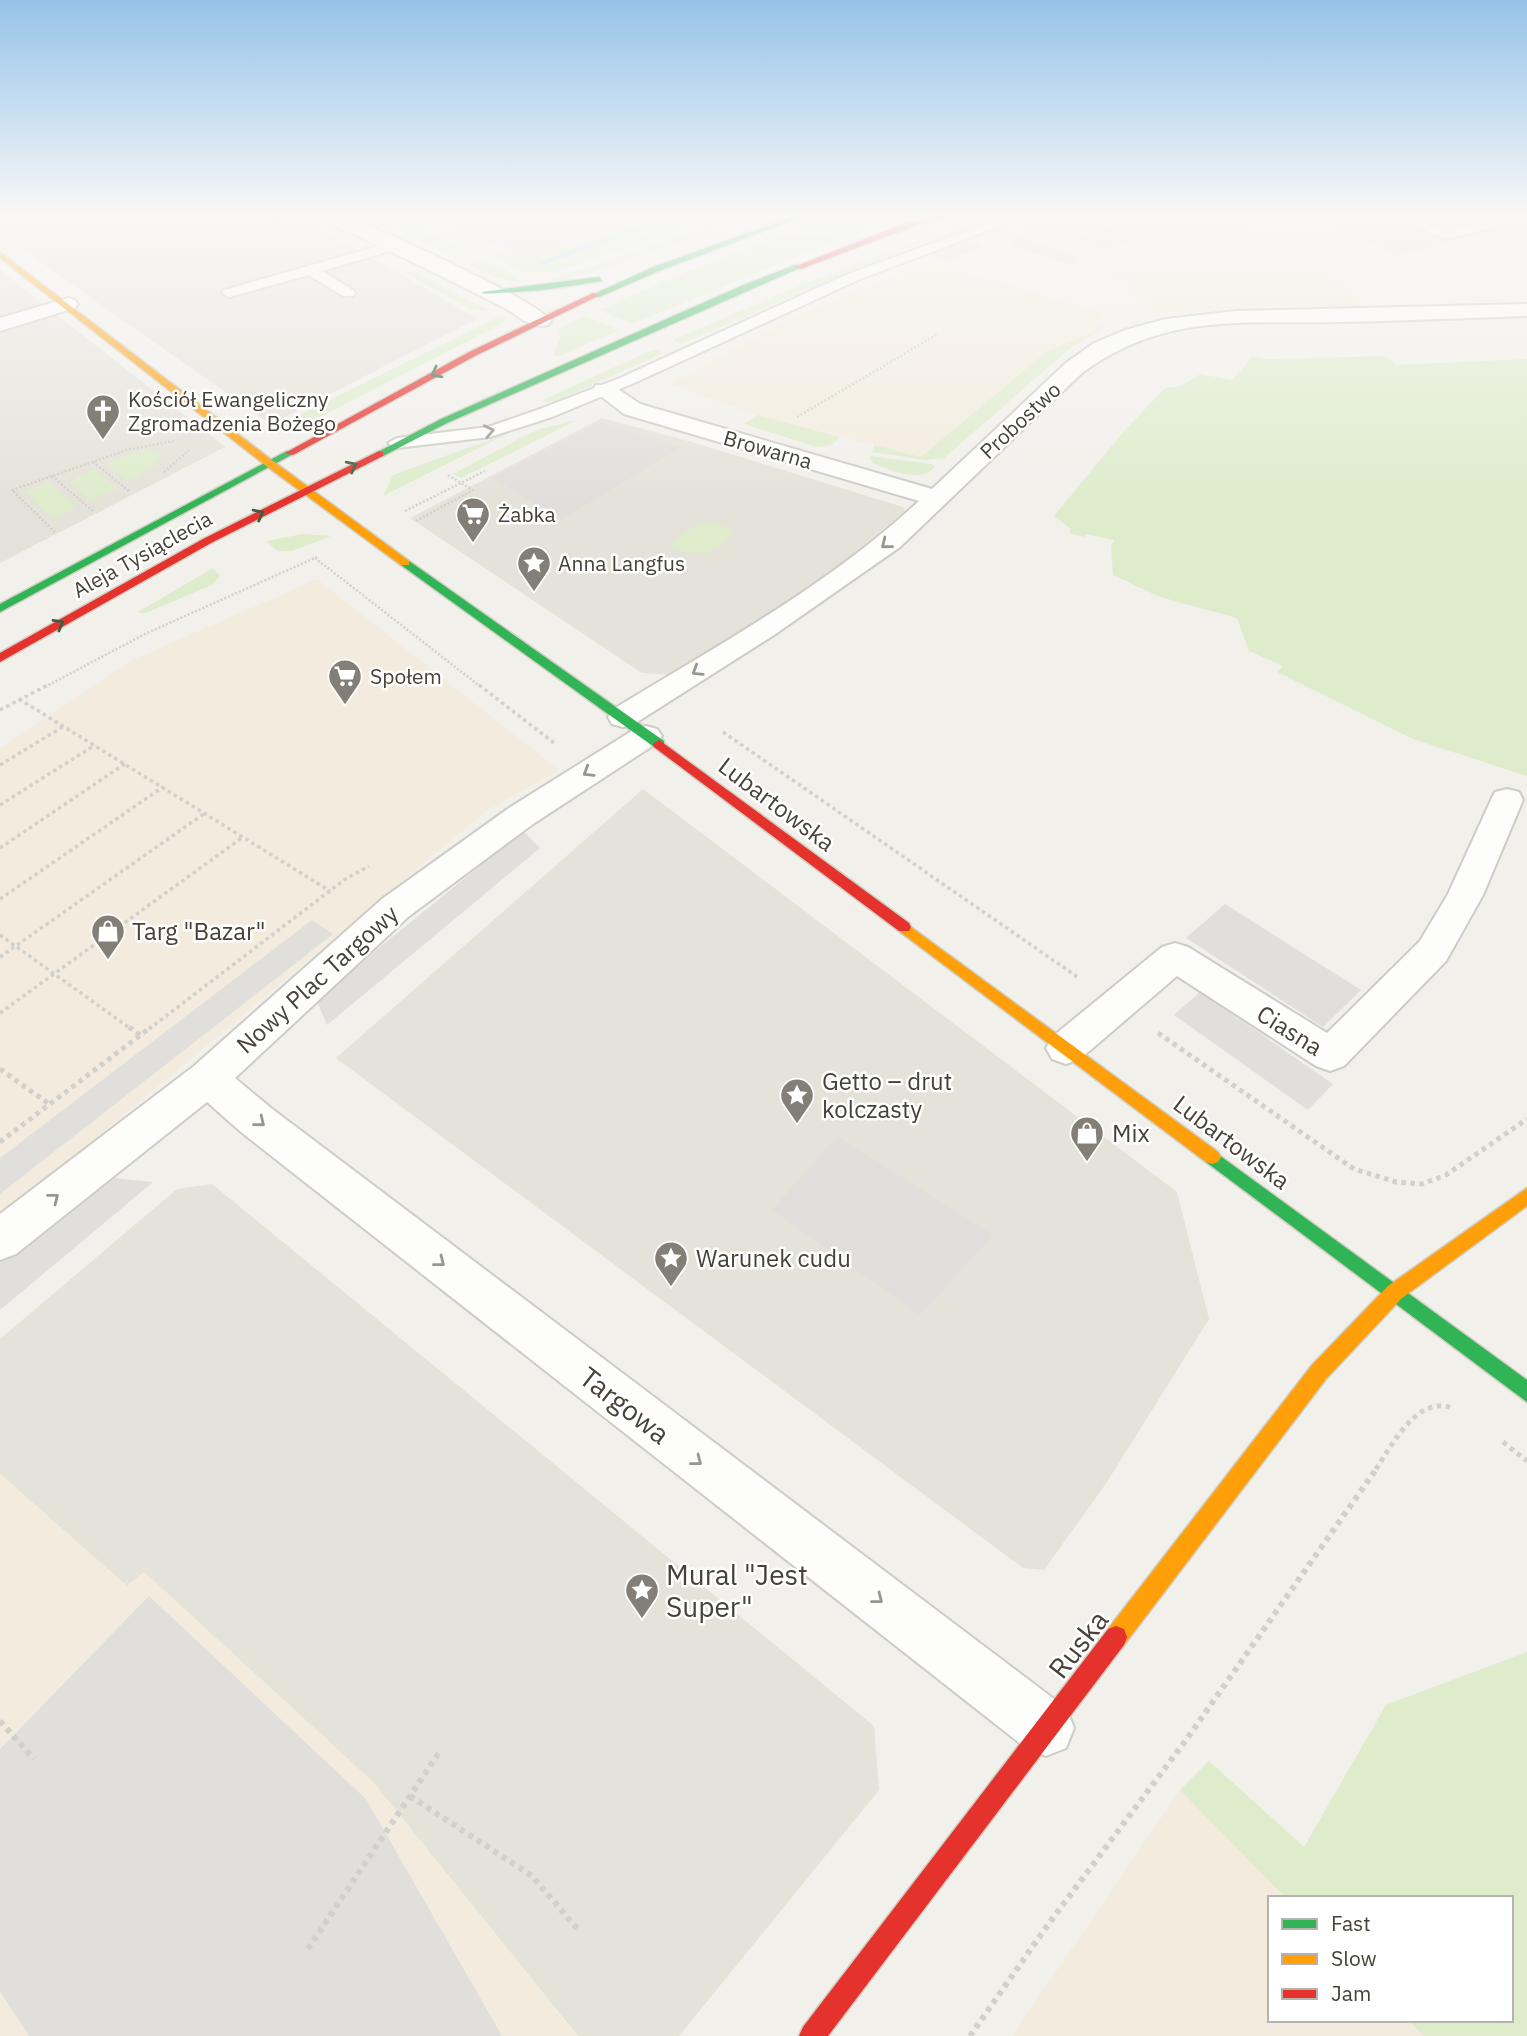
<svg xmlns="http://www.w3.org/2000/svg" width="1527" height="2036" viewBox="0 0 1527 2036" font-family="'IBM Plex Sans',sans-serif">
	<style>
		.residential { fill: #e5e2d9 }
		.commercial { fill: #f3ecde }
		.green { fill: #deeccc }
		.parking { fill: #e0dfdb }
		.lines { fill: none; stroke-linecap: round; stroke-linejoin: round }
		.stream { fill: #bcdaee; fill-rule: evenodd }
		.lane-casing { stroke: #cdccc7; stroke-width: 4 }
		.street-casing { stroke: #cdccc7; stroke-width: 4 }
		.fast-casing { stroke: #d0cdc2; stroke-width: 3 }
		.slow-casing { stroke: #d0cdc2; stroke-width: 3 }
		.jam-casing { stroke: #d0cdc2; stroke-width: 3 }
		.path-far3 { stroke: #d1d0ca; stroke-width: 2.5; stroke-dasharray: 2 2; stroke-linecap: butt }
		.path-far2 { stroke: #d1d0ca; stroke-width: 3.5; stroke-dasharray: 3.5 3.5; stroke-linecap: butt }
		.path-far1 { stroke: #d1d0ca; stroke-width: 5; stroke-dasharray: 4.5 4.5; stroke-linecap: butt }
		.path { stroke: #d1d0ca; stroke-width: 6; stroke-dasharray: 5 5; stroke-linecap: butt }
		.lane { fill: #fdfdfc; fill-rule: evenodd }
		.street { fill: #fdfdfc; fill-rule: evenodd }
		.fast { fill: #30b455; fill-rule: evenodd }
		.slow { fill: #ff9f0a; fill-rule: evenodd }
		.jam { fill: #e5322d; fill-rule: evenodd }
		.oneway { stroke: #425e3e }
		.oneway2 { stroke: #999690 }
		.labels { text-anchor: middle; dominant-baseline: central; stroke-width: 5; stroke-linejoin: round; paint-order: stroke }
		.far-poi-label { font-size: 21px; fill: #484137; stroke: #fff; text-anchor: start }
		.far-street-label { font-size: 21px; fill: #484137; stroke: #fff }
		.street-label { font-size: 24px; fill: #484137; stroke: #fff }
		.poi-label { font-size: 24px; fill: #484137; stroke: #fff; text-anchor: start }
		.near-street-label { font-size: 28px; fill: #484137; stroke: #fff }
		.near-poi-label { font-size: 28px; fill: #484137; stroke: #fff; text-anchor: start }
	</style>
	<rect width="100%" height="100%" fill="#f1f0eb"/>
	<g class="residential">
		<polygon points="0,214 286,214 368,255 477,319 271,424 0,234"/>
		<polygon points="0,270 225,447 0,563"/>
		<polygon points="602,418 692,442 903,507 905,511 824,578 670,675 642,673 410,518"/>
		<polygon points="643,789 1177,1192 1209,1319 1107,1482 1044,1570 1023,1568 336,1058"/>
		<polygon points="212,1184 874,1726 879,1790 679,2036 578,2036 373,1782 144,1572 127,1586 0,1474 0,1339 177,1189"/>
	</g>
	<g class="commercial">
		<polygon points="1072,214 1222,214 1338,277 1367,309 1300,312 1157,311 1121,282 991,239"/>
		<polygon points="1304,214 1527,214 1527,233 1400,259"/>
		<polygon points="929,261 1105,314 1095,321 1104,328 1046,352 921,457 753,414 670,384 790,319"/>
		<polygon points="317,579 559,770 485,812 0,1219 0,748 130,661"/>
		<polygon points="0,1474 127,1586 144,1572 373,1782 577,2036 0,2036"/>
		<polygon points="1180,1790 1286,1898 1270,1898 1270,2020 1408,2020 1424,2036 1012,2036"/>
	</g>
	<g class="green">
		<polygon points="656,214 733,214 559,271 527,273 490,256 504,251 525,259"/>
		<polygon points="746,214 765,214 587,274 563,280 549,280"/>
		<polygon points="841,214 914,214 840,239 632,324 599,310 703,265"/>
		<polygon points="989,214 1005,214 900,251 681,344 673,340 800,285"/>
		<polygon points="413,224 468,253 454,257 398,230"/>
		<polygon points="482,259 512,274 520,282 499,279 468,264"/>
		<polygon points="413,271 488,310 472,310 405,273"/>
		<polygon points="500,316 505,316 505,322 302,426 271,429"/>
		<polygon points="585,316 619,330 560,356 553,355 560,338 559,329"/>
		<polygon points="1104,328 1069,349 944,458 926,460 872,452 874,445 921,457 1046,352"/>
		<polygon points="654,349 663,353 550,404 543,400"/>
		<polygon points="1253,356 1266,359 1386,356 1396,365 1527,359 1527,776 1413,739 1277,672 1283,666 1249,651 1237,618 1160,597 1113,575 1111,546 1114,540 1086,534 1084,537 1069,533 1071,529 1054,516 1125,430 1165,388 1181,386 1200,374 1232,380"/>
		<polygon points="758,415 832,435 840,437 832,445 817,447 744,424"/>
		<polygon points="577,420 461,478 453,474 536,430"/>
		<polygon points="509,433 383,496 393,475"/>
		<polygon points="147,450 162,453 155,465 128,482 108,466 109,460"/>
		<path d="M 871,456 L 931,464 L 935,466 C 922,484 891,471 873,463 L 869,458 Z"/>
		<polygon points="94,469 117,488 91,501 68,482"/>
		<polygon points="49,483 76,507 53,520 25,491"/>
		<path d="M 700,523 L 720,524 L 732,531 L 731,536 C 715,554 693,558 672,547 L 671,543 Z"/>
		<polygon points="303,534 331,536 292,551 278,551 266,541"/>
		<polygon points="213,568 220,576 212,585 143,614 138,612"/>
		<polygon points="1527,1652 1527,2036 1424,2036 1408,2020 1511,2020 1511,1898 1286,1898 1180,1790 1209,1761 1304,1847 1386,1705"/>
	</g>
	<g class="parking">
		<polygon points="431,214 656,214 525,259"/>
		<polygon points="1078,214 1108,214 1051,231 1039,226"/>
		<polygon points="1153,214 1166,214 1191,223 1105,251 1075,238"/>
		<polygon points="1320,214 1374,214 1451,243 1395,255"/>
		<polygon points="1019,237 1078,256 1073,266 1011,246"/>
		<polygon points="969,240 983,247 947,261 929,255"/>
		<polygon points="600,422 681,447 561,520 493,478"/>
		<polygon points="523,831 540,848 327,1025 316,999"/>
		<polygon points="1225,904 1361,990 1323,1027 1186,938"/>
		<polygon points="312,920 333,934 0,1194 0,1158"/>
		<polygon points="1200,992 1333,1084 1308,1110 1174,1015"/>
		<polygon points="837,1136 993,1235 920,1315 772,1210"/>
		<polygon points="103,1177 153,1182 0,1310 0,1260"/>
		<polygon points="149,1596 366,1799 502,2036 29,2036 0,1991 0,1749"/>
	</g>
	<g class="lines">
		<polygon class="stream" points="673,214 684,214 543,265 536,263"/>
		<g class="lane-casing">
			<g id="lane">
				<path d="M 100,214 L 147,214 C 137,221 108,221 100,214 Z"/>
				<polygon points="1013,214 1032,214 858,280 632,384 552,417 490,437 397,448 388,443 397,438 488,427 540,409 620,378 848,274"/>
				<polygon points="1387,214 1405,214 1447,231 1516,214 1527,214 1527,219 1446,239"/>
				<polygon points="396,241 401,242 401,248 322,271 353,290 355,293 353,296 343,296 309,275 229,297 222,293 224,290"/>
			</g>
		</g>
		<g class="street-casing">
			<g id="street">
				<path d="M 314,214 C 322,214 333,212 341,215 C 371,224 538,301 551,321 L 548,325 C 531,330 515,313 501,306 C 440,275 379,245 317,218 Z"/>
				<polygon points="68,298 75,300 78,304 75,308 0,331 0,318"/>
				<path d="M 1527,304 L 1527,316 C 1464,318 1402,321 1339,322 C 1242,324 1165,312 1082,373 L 900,547 L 774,635 L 634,724 L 623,727 L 612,724 L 608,717 L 612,710 C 717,646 829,585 919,501 L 624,414 L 593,390 L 596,385 L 612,385 L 640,404 L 932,489 L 1066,363 L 1094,343 L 1125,330 L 1166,319 L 1236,311 Z"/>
				<polygon points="646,726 657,729 662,736 657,743 533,824 408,917 235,1078 271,1108 1066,1708 1074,1728 1066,1748 1046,1756 1026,1748 241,1132 207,1102 16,1254 0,1260 0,1214 194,1066 382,899 509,808 635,729"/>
				<polygon points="1507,789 1519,792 1523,800 1483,895 1446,961 1344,1066 1330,1071 1316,1066 1177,976 1080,1059 1066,1064 1052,1059 1046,1048 1052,1037 1162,947 1175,943 1188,947 1327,1033 1420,941 1448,894 1491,800 1495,792"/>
			</g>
		</g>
		<g class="fast-casing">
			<g id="fast">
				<polygon points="800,214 810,214 659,271 599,297 592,295 653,267"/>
				<polygon points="795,265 802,267 447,423 383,456 374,454 441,419 741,286"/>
				<polygon points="599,277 602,281 543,290 485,294 481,292"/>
				<polygon points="287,451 295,453 0,612 0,604"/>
				<polygon points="401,561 409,561 664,741 664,747 654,747 401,565"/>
				<polygon points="1212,1150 1527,1380 1527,1402 1206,1162 1203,1157 1206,1152"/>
			</g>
		</g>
		<g class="slow-casing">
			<g id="slow">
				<polygon points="0,252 273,461 409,561 409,565 401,565 265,465 0,258"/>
				<polygon points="904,922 1218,1152 1221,1157 1218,1162 1212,1164 1206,1162 899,931 897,927"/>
				<polygon points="1527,1188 1527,1206 1402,1298 1326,1379 1124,1645 1116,1648 1108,1645 1105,1637 1108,1629 1312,1365 1388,1286"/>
			</g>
		</g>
		<g class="jam-casing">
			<g id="jam">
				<polygon points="942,214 953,214 901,231 801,269 794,267 895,227"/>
				<polygon points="593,293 600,295 475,356 293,455 285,453 469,352"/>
				<polygon points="379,451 383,452 383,456 211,543 0,662 0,653 203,539"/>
				<polygon points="659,740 909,923 911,927 909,931 899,931 654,747 653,744"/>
				<polygon points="1116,1626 1124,1629 1127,1637 1124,1645 828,2036 799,2036 803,2027 1108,1629"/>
			</g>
		</g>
		<g class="path-far3">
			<polyline points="265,214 286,225"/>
			<polyline points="1151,240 1165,245"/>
			<polyline points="797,417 938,334"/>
			<polyline points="93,462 130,492"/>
			<polyline points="164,472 189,450"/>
			<polyline points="52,476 94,512"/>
			<polyline points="405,511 485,471"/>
			<polyline points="416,521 473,490 446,474"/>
			<polyline points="55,532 12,490 127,450 174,441"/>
			<polyline points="315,558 481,687"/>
			<polyline points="45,687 145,634 317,557"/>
		</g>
		<g class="path-far2">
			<polyline points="479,685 554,743"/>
			<polyline points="19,699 330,891"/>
			<polyline points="0,710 48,685"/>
			<polyline points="723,732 1079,978"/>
			<polyline points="0,765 64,726"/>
			<polyline points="0,805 95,745"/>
			<polyline points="0,848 126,763"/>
			<polyline points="0,899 163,787"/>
			<polyline points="0,935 131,1029"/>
			<polyline points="0,957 205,813"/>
			<polyline points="0,1013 243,837"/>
			<polyline points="149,1029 344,880 369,866"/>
		</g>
		<g class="path-far1">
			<polyline points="129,1027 140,1035"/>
			<polyline points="1158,1033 1354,1169 1396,1182 1422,1184 1446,1175 1527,1119"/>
			<polyline points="0,1069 49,1104"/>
			<polyline points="0,1142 151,1027"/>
			<polyline points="1503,1442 1527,1461"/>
			<path d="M 1376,1469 C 1392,1445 1417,1395 1452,1408"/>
		</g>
		<g class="path">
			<polyline points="0,1721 34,1759"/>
			<polyline points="410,1796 532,1876 580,1932"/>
			<polyline points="308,1949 440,1751"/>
			<polyline points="970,2036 1047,1926 1186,1740 1377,1468"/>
		</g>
		<use href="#lane" class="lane"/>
		<use href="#street" class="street"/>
		<use href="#fast" class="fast"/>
		<use href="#slow" class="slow"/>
		<use href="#jam" class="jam"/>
	</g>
	<defs><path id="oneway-chevron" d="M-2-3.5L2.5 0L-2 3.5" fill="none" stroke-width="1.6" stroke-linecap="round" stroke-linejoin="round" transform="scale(1.75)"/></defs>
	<g class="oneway">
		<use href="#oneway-chevron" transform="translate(436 373) rotate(152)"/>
		<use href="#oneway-chevron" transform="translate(352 466) rotate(-27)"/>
		<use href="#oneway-chevron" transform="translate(259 514) rotate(-27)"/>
		<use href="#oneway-chevron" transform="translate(59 624) rotate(-29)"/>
	</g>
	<g class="oneway2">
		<use href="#oneway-chevron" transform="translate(489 431) rotate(-12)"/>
		<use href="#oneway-chevron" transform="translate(886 544) rotate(141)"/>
		<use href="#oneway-chevron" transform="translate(697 671) rotate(148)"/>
		<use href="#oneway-chevron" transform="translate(588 772) rotate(148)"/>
		<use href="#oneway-chevron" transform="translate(260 1122) rotate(39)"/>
		<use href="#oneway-chevron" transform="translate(54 1198) rotate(-38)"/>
		<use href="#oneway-chevron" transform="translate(440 1262) rotate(38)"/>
		<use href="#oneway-chevron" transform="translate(697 1461) rotate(38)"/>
		<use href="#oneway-chevron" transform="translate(878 1599) rotate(38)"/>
	</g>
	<linearGradient id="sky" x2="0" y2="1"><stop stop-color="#96c3ea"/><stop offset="0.43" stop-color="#f9f8f6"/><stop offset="1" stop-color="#f9f8f6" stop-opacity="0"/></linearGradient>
	<rect width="1527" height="499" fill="url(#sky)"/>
	<defs>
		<g id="church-pin" transform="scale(1.75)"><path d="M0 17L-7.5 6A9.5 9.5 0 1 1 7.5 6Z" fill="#837e76" stroke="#fff"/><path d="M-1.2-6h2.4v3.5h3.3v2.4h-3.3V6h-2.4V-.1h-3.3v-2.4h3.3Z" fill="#fff"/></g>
		<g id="supermarket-pin" transform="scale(1.75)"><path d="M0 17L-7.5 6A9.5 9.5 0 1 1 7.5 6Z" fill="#837e76" stroke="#fff"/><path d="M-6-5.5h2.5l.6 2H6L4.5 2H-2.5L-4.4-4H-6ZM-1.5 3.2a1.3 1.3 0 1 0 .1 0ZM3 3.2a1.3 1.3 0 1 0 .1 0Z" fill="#fff"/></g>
		<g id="sight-pin" transform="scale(1.75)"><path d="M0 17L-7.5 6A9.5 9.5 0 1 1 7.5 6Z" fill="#837e76" stroke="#fff"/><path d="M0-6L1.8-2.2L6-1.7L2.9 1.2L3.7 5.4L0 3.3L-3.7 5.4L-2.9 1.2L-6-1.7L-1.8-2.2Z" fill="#fff"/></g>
		<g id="shop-pin" transform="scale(1.75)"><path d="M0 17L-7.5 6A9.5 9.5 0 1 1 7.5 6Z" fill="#837e76" stroke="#fff"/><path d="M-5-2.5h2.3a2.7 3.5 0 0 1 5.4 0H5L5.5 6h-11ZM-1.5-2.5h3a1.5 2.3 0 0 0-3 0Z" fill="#fff"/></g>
	</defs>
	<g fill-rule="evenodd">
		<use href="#church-pin" x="103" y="411"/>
		<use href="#supermarket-pin" x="473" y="514"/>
		<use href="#sight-pin" x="534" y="563"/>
		<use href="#supermarket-pin" x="345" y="676"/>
		<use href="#shop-pin" x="108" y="931"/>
		<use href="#sight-pin" x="797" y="1095"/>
		<use href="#shop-pin" x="1087" y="1133"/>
		<use href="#sight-pin" x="671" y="1258"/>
		<use href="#sight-pin" x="642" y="1590"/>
	</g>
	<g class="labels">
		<g class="far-poi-label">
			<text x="128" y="399">Kościół Ewangeliczny<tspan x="128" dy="24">Zgromadzenia Bożego</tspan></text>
			<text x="498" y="514">Żabka</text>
			<text x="558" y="563">Anna Langfus</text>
			<text x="370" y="676">Społem</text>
		</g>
		<g class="far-street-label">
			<text transform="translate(1020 420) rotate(-43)">Probostwo</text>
			<text transform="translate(768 449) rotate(16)">Browarna</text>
			<text transform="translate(142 554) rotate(-29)">Aleja Tysiąclecia</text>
		</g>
		<g class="street-label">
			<text transform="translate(777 804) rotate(37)">Lubartowska</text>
			<text transform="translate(317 979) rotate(-42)">Nowy Plac Targowy</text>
			<text transform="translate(1290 1030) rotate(32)">Ciasna</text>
			<text transform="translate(1232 1142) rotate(37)">Lubartowska</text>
		</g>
		<g class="poi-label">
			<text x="132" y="931">Targ "Bazar"</text>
			<text x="822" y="1081">Getto – drut<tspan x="822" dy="28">kolczasty</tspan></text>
			<text x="1112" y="1133">Mix</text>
			<text x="696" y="1258">Warunek cudu</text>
		</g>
		<g class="near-street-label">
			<text transform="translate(625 1405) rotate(38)">Targowa</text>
			<text transform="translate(1078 1644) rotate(-52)">Ruska</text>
		</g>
		<g class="near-poi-label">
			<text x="666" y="1574">Mural "Jest<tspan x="666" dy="32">Super"</tspan></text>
		</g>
	</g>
	<rect x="1268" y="1896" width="245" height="126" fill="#ffffff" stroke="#b6b3af" stroke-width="2"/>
	<rect x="1282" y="1919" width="35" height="10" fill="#30b455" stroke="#b6b3af" stroke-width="2"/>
	<text x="1331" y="1931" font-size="21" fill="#484137">Fast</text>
	<rect x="1282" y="1954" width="35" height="10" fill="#ff9f0a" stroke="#b6b3af" stroke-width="2"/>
	<text x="1331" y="1966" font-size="21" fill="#484137">Slow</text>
	<rect x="1282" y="1989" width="35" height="10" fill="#e5322d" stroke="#b6b3af" stroke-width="2"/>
	<text x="1331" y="2001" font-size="21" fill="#484137">Jam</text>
</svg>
